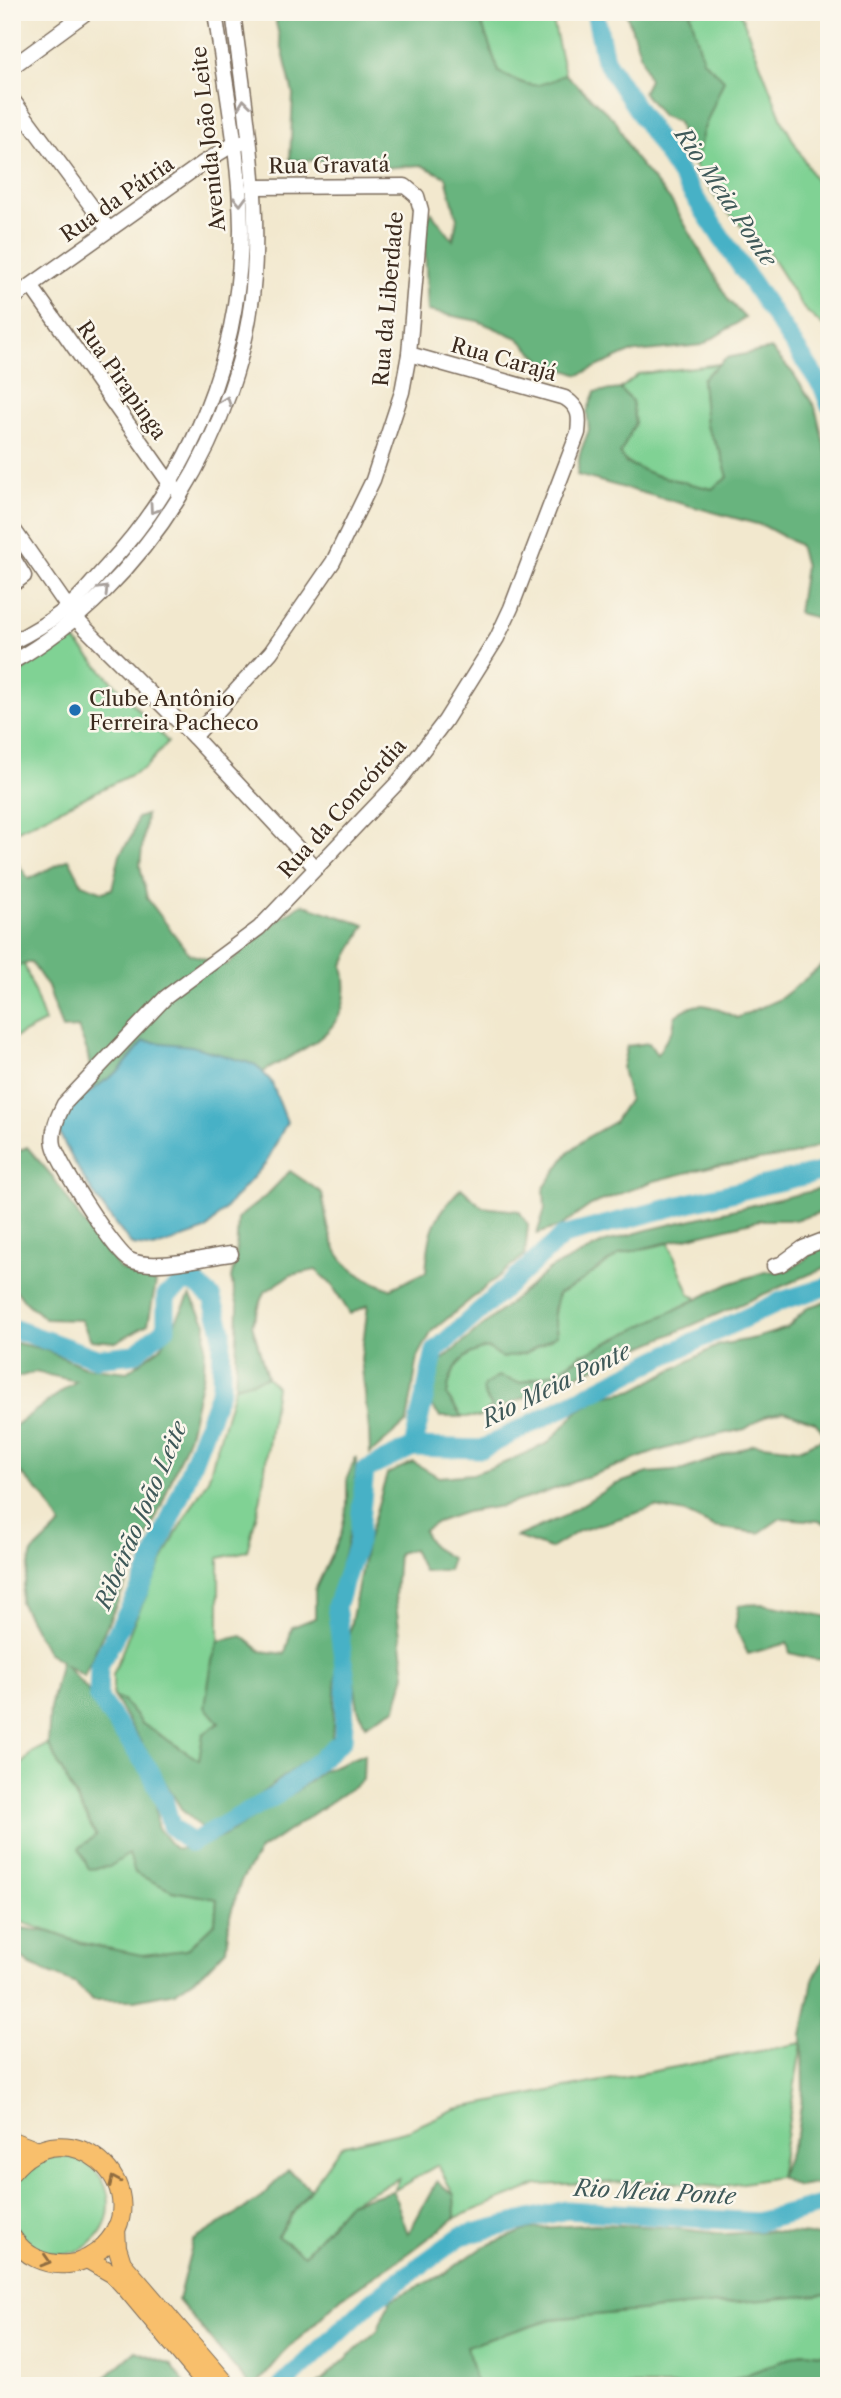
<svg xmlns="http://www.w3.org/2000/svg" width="841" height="2398" viewBox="0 0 841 2398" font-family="'Libre Caslon Text',serif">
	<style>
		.green { fill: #80d294; stroke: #5e7e59; stroke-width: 2 }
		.forest { fill: #68b47e; stroke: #526f4e; stroke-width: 2 }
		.water { fill: #47b1c6; stroke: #416e72; stroke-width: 2 }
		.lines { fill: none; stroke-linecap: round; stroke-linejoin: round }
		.river { stroke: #47b1c6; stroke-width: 19 }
		.minor-casing { stroke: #7b6c5c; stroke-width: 17 }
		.major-casing { stroke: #7b6c5c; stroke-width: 20 }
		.minor { stroke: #fff; stroke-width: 14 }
		.major { stroke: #f8bf6c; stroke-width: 18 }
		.oneway { stroke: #a79f9a }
		.oneway2 { stroke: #906d41 }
		.poi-dot { fill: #1f6fb2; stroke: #fbf7ec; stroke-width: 2.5 }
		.labels { text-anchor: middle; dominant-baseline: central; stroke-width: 5; stroke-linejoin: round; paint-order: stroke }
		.street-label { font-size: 21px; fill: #3b2a1e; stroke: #fbf7ec }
		.poi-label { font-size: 21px; fill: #3b2a1e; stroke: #fbf7ec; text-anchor: start }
		.water-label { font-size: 23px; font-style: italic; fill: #3f5959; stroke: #fbf7ec }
	</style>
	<rect width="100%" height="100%" fill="#fbf7ec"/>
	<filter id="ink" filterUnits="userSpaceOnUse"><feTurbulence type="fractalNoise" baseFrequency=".0143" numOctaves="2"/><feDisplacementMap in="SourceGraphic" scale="14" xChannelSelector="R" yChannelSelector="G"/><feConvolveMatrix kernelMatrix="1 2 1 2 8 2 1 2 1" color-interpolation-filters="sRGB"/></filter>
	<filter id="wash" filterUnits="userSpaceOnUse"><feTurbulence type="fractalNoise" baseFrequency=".00686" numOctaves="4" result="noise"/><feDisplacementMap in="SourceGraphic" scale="28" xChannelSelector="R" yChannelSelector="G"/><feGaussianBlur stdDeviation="1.57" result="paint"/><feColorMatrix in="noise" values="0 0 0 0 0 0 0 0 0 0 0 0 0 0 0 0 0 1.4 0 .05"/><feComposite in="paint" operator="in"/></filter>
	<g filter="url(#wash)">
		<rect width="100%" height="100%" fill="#f2e8ce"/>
		<g class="green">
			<path d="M 426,12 L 551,12 L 565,74 C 536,91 528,87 499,72 L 481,22 Z"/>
			<polygon points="690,12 740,12 783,122 829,205 829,327 824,327 804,309 770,255 721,205 695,167"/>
			<path d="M 720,364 L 702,379 L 706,426 L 721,453 L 728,477 L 712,489 C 687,483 634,476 620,454 L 635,423 L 632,401 L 620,389 L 639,374 Z"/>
			<polygon points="67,632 168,742 145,768 12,833 12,677 18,675"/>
			<polygon points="12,930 45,1022 12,1039"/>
			<polygon points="669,1243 690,1295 698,1298 629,1334 591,1352 581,1354 558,1371 519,1383 510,1381 484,1394 492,1407 480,1417 462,1417 447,1396 448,1385 456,1366 472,1351 557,1335 554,1314 558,1294 620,1254"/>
			<polygon points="267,1377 276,1386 261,1498 247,1551 219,1558 219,1641 212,1661 219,1723 201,1768 179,1747 141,1723 124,1702 113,1696 113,1675 133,1624 176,1533 208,1479 235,1386"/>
			<polygon points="48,1744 96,1836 130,1854 172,1891 217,1898 215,1923 186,1950 147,1961 73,1940 16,1920 12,1927 12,1777 31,1753"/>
			<polygon points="802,2043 779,2177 719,2187 658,2181 537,2185 455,2218 454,2195 438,2165 393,2191 399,2178 349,2203 304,2255 277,2236 341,2146 409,2130 455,2109"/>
			<circle cx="60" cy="2205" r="49"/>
			<polygon points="829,2293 829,2355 805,2352 717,2386 476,2386 467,2346 551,2319"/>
		</g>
		<g class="forest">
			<path d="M 277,12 L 426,12 L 481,22 L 499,72 C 528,87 536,91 565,74 L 616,121 L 633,156 L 672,202 L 729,301 L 745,318 L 702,345 L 628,353 L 579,375 L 543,362 L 518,338 L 478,321 L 428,311 L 424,229 L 431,212 L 453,240 L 457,219 L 446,177 L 421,165 L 383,168 L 336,161 L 290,160 L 293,94 L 276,23 Z"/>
			<polygon points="626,12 690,12 703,60 724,80 703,131 695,167 684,144 678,122 662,116 643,92 649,80"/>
			<polygon points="771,349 793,373 815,407 829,463 829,621 798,613 805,566 799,545 764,526 577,475 580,453 589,430 587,412 595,392 620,389 632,401 635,423 620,454 626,463 655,475 712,489 728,477 721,453 706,426 702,379 726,358"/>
			<path d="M 146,815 L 140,866 L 147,898 L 189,954 L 227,965 L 279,919 L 302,904 L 365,925 L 343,965 C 357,1030 311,1044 263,1072 L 144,1041 L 120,1070 L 94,1089 L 87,1051 L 78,1028 L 62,1029 L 48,987 L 31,962 L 12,968 L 12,856 L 29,879 L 69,859 L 82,884 L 103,892 L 112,889 L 120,854 L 132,836 L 137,818 Z"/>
			<path d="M 829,960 L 829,1142 L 793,1155 L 709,1167 L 654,1181 L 591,1205 L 561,1226 L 537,1234 L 545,1209 L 544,1188 L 568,1153 L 586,1138 L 614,1122 L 629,1099 L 622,1068 L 627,1046 L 649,1043 L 657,1055 L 673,1029 L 675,1016 C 700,997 711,1006 737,1018 L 780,999 Z"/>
			<polygon points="27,1147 53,1177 82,1221 120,1269 156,1283 148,1324 116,1342 91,1340 81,1320 45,1319 25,1301 12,1286 12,1154"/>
			<path d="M 290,1171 L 322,1193 C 331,1249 334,1267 390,1289 L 426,1272 C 429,1231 432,1219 461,1188 L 482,1207 L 519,1211 L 528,1225 L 525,1255 L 432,1331 L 418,1357 L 407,1422 L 370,1454 L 369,1430 L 361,1359 L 368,1305 L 350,1314 L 332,1285 L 316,1270 L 291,1275 L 265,1292 L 252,1324 L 267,1377 L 235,1386 L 238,1307 L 231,1279 L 236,1256 L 238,1218 L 266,1196 Z"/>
			<path d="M 829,1187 L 829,1210 L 795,1220 L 760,1220 L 620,1254 L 577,1284 L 558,1294 L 553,1310 L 557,1335 L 526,1353 L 503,1358 L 488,1348 C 462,1352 449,1370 447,1396 L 462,1417 L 440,1417 L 424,1397 L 435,1378 L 442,1360 L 550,1269 L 605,1242 L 647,1230 Z"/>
			<polygon points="829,1243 829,1266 480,1417 492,1407 484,1394 483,1386 499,1376 520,1383 558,1371 586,1353 728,1284 765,1272 787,1270 802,1262 817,1248"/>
			<polygon points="190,1295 206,1323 204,1369 189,1435 161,1506 84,1676 64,1664 86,1688 101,1716 120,1739 141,1769 156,1801 157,1827 174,1848 193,1849 224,1836 295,1792 324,1770 364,1754 363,1780 260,1850 241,1881 230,1916 226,1949 203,1973 175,1992 134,2000 92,2000 76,1984 31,1965 12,1951 12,1931 14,1927 50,1932 81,1943 142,1955 186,1950 215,1923 217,1899 172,1891 135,1873 129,1854 109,1867 89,1869 79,1848 96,1835 48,1744 50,1708 61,1661 47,1652 20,1602 32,1553 61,1525 45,1498 15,1467 12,1458 12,1428 76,1381 35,1372 12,1379 12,1342 43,1349 85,1367 127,1372 162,1346"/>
			<polygon points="829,1301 829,1525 819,1521 781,1518 759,1533 714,1527 685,1513 655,1507 579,1531 550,1549 516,1537 560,1518 614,1485 648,1473 683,1470 754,1444 799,1449 827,1437 815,1422 784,1411 765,1416 745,1429 695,1440 655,1452 538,1495 502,1506 466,1512 437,1522 423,1531 433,1547 452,1559 448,1570 423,1571 413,1549 398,1553 395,1596 405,1675 396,1708 365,1725 358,1709 348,1638 366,1545 387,1474 413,1462 439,1477 473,1474 504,1463 548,1443 578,1411 603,1396 634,1390 719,1345 756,1338 787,1328 808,1307"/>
			<polygon points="356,1457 354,1516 339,1574 331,1597 337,1658 332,1740 208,1834 182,1810 113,1696 124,1702 141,1723 199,1760 203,1734 219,1723 205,1707 212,1661 219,1641 242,1636 261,1651 285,1654 292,1627 315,1618 315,1590 341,1534 347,1505 347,1478"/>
			<polygon points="763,1604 829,1617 829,1660 813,1659 790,1653 787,1643 748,1654 735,1627 739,1605"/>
			<polygon points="829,1948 829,2182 798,2187 779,2177 797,2134 803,2091 802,2036 813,1980"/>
			<polygon points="288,2170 310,2188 277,2236 304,2255 349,2203 393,2191 408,2234 437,2181 454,2195 455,2218 409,2253 341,2298 283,2354 256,2386 250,2386 178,2300 193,2241 258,2200"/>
			<polygon points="595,2224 662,2227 725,2234 767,2231 820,2236 829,2231 829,2294 551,2319 467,2346 476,2386 316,2386 378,2330 390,2300 441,2276 483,2247 529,2229"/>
			<polygon points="136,2351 171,2364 187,2386 88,2386 106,2377"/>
			<polygon points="805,2352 829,2355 829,2386 717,2386"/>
		</g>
		<path class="water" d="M 144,1041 L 192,1046 L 256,1065 L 271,1081 L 287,1122 L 266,1163 L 206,1230 L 154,1248 L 132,1245 C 103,1210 78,1174 59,1132 L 74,1103 L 120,1070 Z"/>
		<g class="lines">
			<g class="river">
				<polyline points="595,12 605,60 711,222 823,388 829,404"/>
				<polyline points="12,1328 96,1358 134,1354 166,1328 166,1296 185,1282 198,1285 212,1298 222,1330 221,1388 181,1493 144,1581 99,1666 98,1697 150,1771 164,1800 171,1826 191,1843 277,1795 343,1740 346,1681 336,1606 358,1542 365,1470 413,1447 482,1449 658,1359 781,1301 829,1286"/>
				<polyline points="413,1447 435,1351 563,1236 692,1202 829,1170"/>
				<polyline points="282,2386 373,2300 461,2236 566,2210 757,2222 829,2203"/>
			</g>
		</g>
	</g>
	<g filter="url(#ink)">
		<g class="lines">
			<g class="minor-casing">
				<g id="minor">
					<polyline points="12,67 87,12"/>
					<polyline points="12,99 109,230"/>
					<polyline points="31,286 171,485 176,489"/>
					<polyline points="12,299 203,163 234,144 242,143"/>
					<polyline points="12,527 76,619 194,737 316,868"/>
					<polyline points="12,556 24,576 12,585"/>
					<path d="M 12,642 C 31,633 50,621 66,609 C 81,597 94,580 107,566 C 192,475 241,354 241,229 C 240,156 225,84 215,12"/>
					<path d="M 12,662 C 144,588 244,427 254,276 C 260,188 244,100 233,12"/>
					<polyline points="194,737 271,652 333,562 373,480 402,392 409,354 421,210 417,196 405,186 254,187"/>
					<path d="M 231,1254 C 204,1257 154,1271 130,1260 C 115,1253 58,1163 54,1145 C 51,1131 58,1116 64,1104 L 166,997 L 259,928 L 399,781 L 445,721 L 497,638 L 511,608 L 578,433 C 580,416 580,408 565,398 L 409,354"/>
					<polyline points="774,1266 781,1264 803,1248 829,1238"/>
				</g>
			</g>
			<g class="major-casing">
				<g id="major">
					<polyline points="12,2141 38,2151"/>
					<path d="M 12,2172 C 68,2103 159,2188 105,2245 C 95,2255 82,2263 68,2264 C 45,2266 25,2256 12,2237"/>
					<polyline points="116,2228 117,2247 122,2263 228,2386"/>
					<polyline points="87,2259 113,2274 126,2288 208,2386"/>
				</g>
			</g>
			<use href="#minor" class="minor"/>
			<use href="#major" class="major"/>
		</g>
		<defs><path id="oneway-chevron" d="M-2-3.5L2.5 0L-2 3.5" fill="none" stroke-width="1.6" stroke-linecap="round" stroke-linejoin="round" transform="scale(1.75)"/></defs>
		<g class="oneway">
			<use href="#oneway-chevron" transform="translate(244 104) rotate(-97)"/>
			<use href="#oneway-chevron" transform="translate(240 201) rotate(88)"/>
			<use href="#oneway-chevron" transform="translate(226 401) rotate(-70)"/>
			<use href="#oneway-chevron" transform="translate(154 509) rotate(125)"/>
			<use href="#oneway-chevron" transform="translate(104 590) rotate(-46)"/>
		</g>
		<g class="oneway2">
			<use href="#oneway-chevron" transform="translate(114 2181) rotate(-114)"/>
			<use href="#oneway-chevron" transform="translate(46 2261) rotate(17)"/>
		</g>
	</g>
	<circle class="poi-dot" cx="75" cy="710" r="7"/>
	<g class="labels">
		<g class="street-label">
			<text transform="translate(208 139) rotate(-96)">Avenida João Leite</text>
			<text transform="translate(329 165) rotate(-1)">Rua Gravatá</text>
			<text transform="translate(117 199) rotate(-35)">Rua da Pátria</text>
			<text transform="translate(388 299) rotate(-85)">Rua da Liberdade</text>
			<text transform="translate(504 359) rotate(16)">Rua Carajá</text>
			<text transform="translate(122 380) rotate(55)">Rua Pirapinga</text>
			<text transform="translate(342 808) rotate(-48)">Rua da Concórdia</text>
		</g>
		<g class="poi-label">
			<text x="89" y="698">Clube Antônio<tspan x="89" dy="24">Ferreira Pacheco</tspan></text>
		</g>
		<g class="water-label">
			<text transform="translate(726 197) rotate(56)">Rio Meia Ponte</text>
			<text transform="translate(556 1385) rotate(-26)">Rio Meia Ponte</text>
			<text transform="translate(141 1515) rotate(-67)">Ribeirão João Leite</text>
			<text transform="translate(655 2192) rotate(3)">Rio Meia Ponte</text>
		</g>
	</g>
	<rect width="841" height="2398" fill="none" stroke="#fbf7ec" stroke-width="42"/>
</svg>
